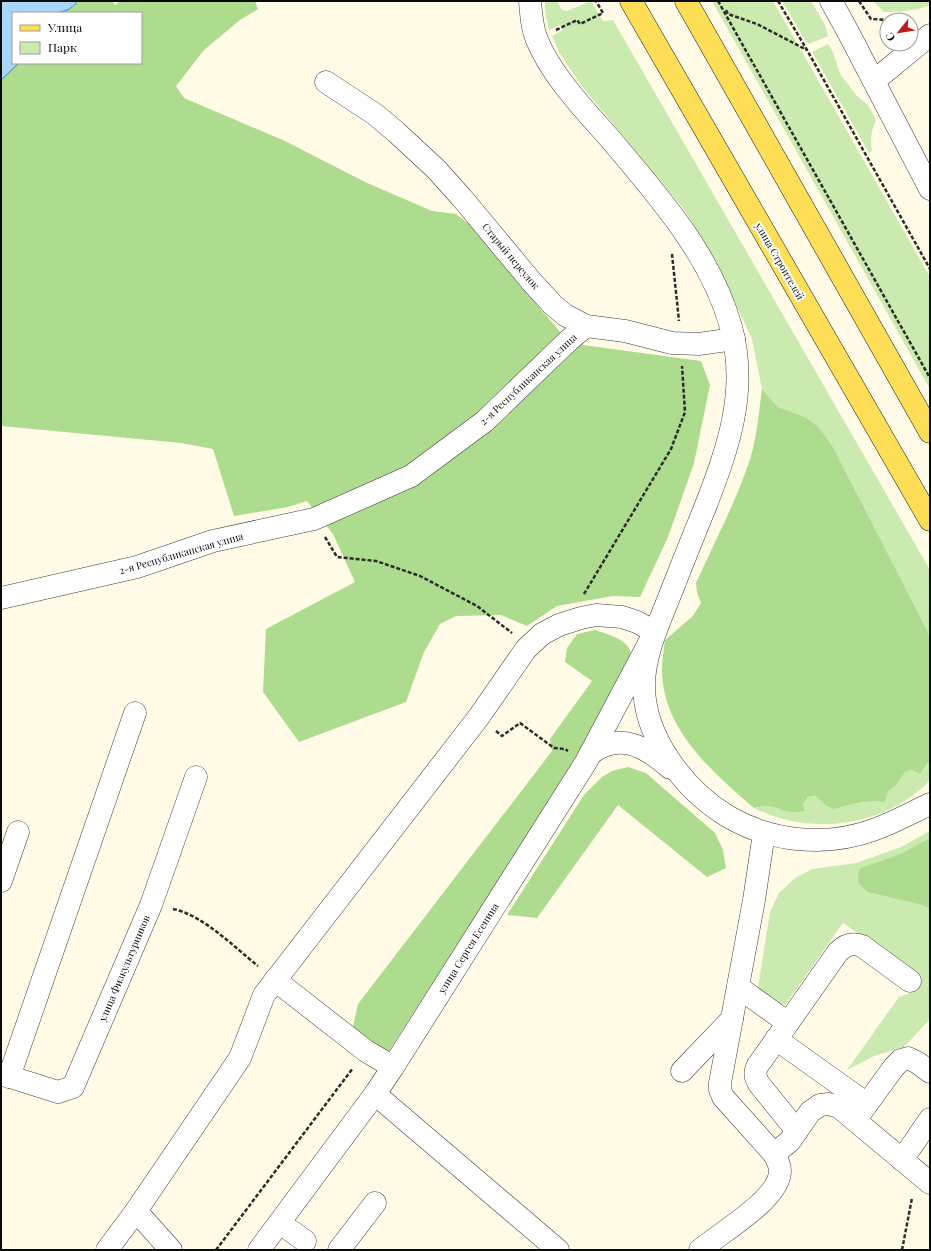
<svg xmlns="http://www.w3.org/2000/svg" width="931" height="1251" viewBox="0 0 931 1251" font-family="'Playfair Display',serif">
	<style>
		.green { fill: #cbeab0 }
		.forest { fill: #addc8e }
		.water { fill: #a9d7f9; stroke: #2d89d3 }
		.lines { fill: none; stroke-linecap: round; stroke-linejoin: round }
		.minor-casing { stroke: #3d3d3d; stroke-width: 23 }
		.major-casing { stroke: #1b1b1b; stroke-width: 23 }
		.path { stroke: #2c2c2c; stroke-width: 2.5; stroke-dasharray: 4 2; stroke-linecap: butt }
		.minor { stroke: #fff; stroke-width: 22 }
		.major { stroke: #ffde57; stroke-width: 22 }
		.labels { text-anchor: middle; dominant-baseline: central; stroke-width: 4; stroke-linejoin: round; paint-order: stroke }
		.street-label { font-size: 10px; fill: #0a0a0a; stroke: #fff }
	</style>
	<rect width="100%" height="100%" fill="#fffbe7"/>
	<g class="green">
		<polygon points="545,1 557,1 562,10 567,11 591,1 603,21 613,20 930,570 930,636 833,447 805,417 778,407 762,389 752,339 715,259 682,207 581,85 559,52 552,36 563,30 560,25 549,30 545,11"/>
		<polygon points="712,1 773,1 930,277 930,389"/>
		<polygon points="782,1 811,1 825,25 828,36 809,44 806,42"/>
		<path d="M 873,1 L 930,1 L 930,5 C 915,11 900,12 884,12 Z"/>
		<path d="M 828,44 L 833,52 L 840,74 L 857,96 L 868,105 L 876,120 C 871,131 870,139 872,151 L 869,153 L 812,52 Z"/>
		<path d="M 930,760 C 930,765 931,773 930,778 C 928,785 918,791 913,795 C 869,829 802,833 754,808 C 759,807 767,805 773,807 C 787,811 788,814 803,811 L 803,804 L 808,797 L 815,796 L 825,805 L 852,804 L 866,802 L 885,802 L 888,792 L 897,784 L 905,772 L 912,770 L 920,774 Z"/>
		<polygon points="930,831 930,1019 904,1047 874,1056 847,1070 899,997 911,993 921,977 843,923 785,1005 779,1003 758,988 770,912 779,893 795,878 812,869 856,863 901,847"/>
	</g>
	<g class="forest">
		<polygon points="77,1 112,1 115,5 120,1 255,1 258,9 240,20 204,50 176,86 184,98 285,141 365,182 432,211 456,214 483,235 542,311 562,334 583,345 701,361 710,385 694,463 668,537 640,597 613,596 557,606 527,626 501,615 456,616 440,624 424,652 406,702 299,742 263,692 266,629 355,582 333,534 307,501 288,507 234,516 213,449 181,443 1,426 1,80 19,63 141,63 141,13 60,13 73,7"/>
		<path d="M 762,389 L 778,407 L 805,417 L 818,427 L 833,447 L 930,636 L 930,760 L 920,774 L 912,770 L 905,772 L 897,784 L 888,792 L 885,802 C 867,800 851,804 834,809 L 825,805 L 815,796 L 808,797 L 803,804 L 804,811 C 788,814 787,811 773,807 C 767,805 759,807 754,808 C 712,772 661,728 662,668 C 662,659 664,649 665,640 L 693,616 L 701,603 L 697,593 L 696,583 C 715,541 737,500 751,456 C 757,435 759,411 762,389 Z"/>
		<path d="M 595,630 C 606,634 623,638 629,648 C 631,652 631,657 632,661 L 564,778 L 387,1054 L 352,1031 L 358,1004 L 552,751 L 550,739 L 592,681 L 565,662 L 567,648 L 577,634 Z"/>
		<polygon points="628,767 646,773 715,833 723,850 726,868 707,877 618,805 537,918 507,915 584,795 602,777 612,771"/>
		<polygon points="930,838 930,909 923,905 868,892 859,884 858,876 860,868 901,854"/>
	</g>
	<path class="water" d="M 1,1 L 77,1 C 69,19 29,13 13,13 L 13,63 L 19,63 L 1,80 Z"/>
	<g class="lines">
		<g class="minor-casing">
			<g id="minor">
				<path d="M 530,1 C 531,14 532,28 537,40 C 553,78 585,110 612,141 C 659,197 711,255 731,327 C 749,392 727,451 704,510 C 692,539 681,567 670,595 C 659,623 645,652 644,683 C 643,737 685,791 729,817 C 772,842 826,847 873,830 C 893,823 911,813 930,804"/>
				<polyline points="831,1 847,30 930,189"/>
				<polyline points="874,81 930,35"/>
				<polyline points="326,82 376,115 396,132 436,169 462,198 531,281 553,305 565,315 586,326 625,331 672,343 699,344 734,339"/>
				<polyline points="1,598 137,567 213,541 314,519 411,476 485,421 569,340 586,326"/>
				<path d="M 590,754 C 620,731 646,747 670,768"/>
				<polyline points="1,881 18,832"/>
				<polyline points="275,980 366,1051 393,1067"/>
				<path d="M 738,987 L 788,1023 L 838,952 C 845,945 852,942 862,946 L 910,981"/>
				<path d="M 788,1023 L 758,1065 C 754,1073 755,1077 759,1084 L 797,1131"/>
				<polyline points="776,1039 867,1104"/>
				<polyline points="682,1071 732,1019"/>
				<polyline points="1,1074 58,1092 73,1087 151,905 196,777"/>
				<polyline points="9,1077 135,713"/>
				<polyline points="375,1094 558,1250"/>
				<polyline points="859,1115 894,1067 901,1060 908,1058 918,1063 930,1072"/>
				<polyline points="774,1154 790,1141 810,1112 820,1105 829,1104 839,1107 930,1183"/>
				<polyline points="902,1160 930,1119"/>
				<polyline points="136,1211 171,1250"/>
				<polyline points="280,1223 305,1241"/>
				<polyline points="107,1250 136,1211 240,1058 264,995 478,718 526,649 542,634 559,625 581,618 596,615 622,617 637,622 655,632 586,762 393,1067 375,1094 259,1250"/>
				<polyline points="339,1250 375,1203"/>
				<path d="M 700,1250 C 720,1233 780,1199 780,1171 C 780,1164 777,1159 774,1154 L 723,1097 L 720,1090 L 720,1083 L 754,900 L 764,833"/>
			</g>
		</g>
		<g class="major-casing">
			<g id="major">
				<polyline points="631,1 930,520"/>
				<polyline points="686,1 930,432"/>
			</g>
		</g>
		<g class="path">
			<polyline points="718,1 930,378"/>
			<polyline points="778,1 807,50 930,269"/>
			<polyline points="859,1 871,19 890,20"/>
			<polyline points="726,10 728,14 757,24 807,50"/>
			<polyline points="556,30 577,20 580,24 603,13 596,1"/>
			<polyline points="672,254 679,321"/>
			<polyline points="325,537 337,557 376,561 420,576 477,606 512,633"/>
			<polyline points="584,594 671,449 685,412 682,366"/>
			<polyline points="496,731 502,736 520,723 554,748 565,749 568,751"/>
			<path d="M 173,909 C 203,915 234,947 258,966"/>
			<polyline points="216,1250 353,1068"/>
			<polyline points="902,1250 912,1198"/>
		</g>
		<use href="#minor" class="minor"/>
		<use href="#major" class="major"/>
	</g>
	<g class="labels">
		<g class="street-label">
			<text transform="translate(511 256) rotate(50)">Старый переулок</text>
			<text transform="translate(780 261) rotate(60)">улица Строителей</text>
			<text transform="translate(528 379) rotate(-43)">2-я Республиканская улица</text>
			<text transform="translate(181 553) rotate(-16)">2-я Республиканская улица</text>
			<text transform="translate(468 948) rotate(-58)">улица Сергея Есенина</text>
			<text transform="translate(124 968) rotate(-67)">улица Физкультурников</text>
		</g>
	</g>
	<rect width="931" height="1251" fill="none" stroke="#0a0a0a" stroke-width="4"/>
	<rect x="12" y="12" width="130" height="52" fill="#ffffff" stroke="#9d9d9d"/>
	<rect x="20" y="25" width="20" height="6" fill="#ffde57" stroke="#9d9d9d"/>
	<text x="48" y="32" font-size="12" fill="#0a0a0a">Улица</text>
	<rect x="20" y="42" width="20" height="12" fill="#cbeab0" stroke="#9d9d9d"/>
	<text x="48" y="52" font-size="12" fill="#0a0a0a">Парк</text>
	<g transform="translate(899 32) rotate(240)"><circle r="19" fill="#ffffff" stroke="#9d9d9d"/>
	<path d="M0-3L7 15L0 10L-7 15Z" fill="#bf1d1d"/>
	<text y="-6" font-size="11" font-weight="bold" text-anchor="middle" fill="#0a0a0a">С</text>
	</g>
</svg>
